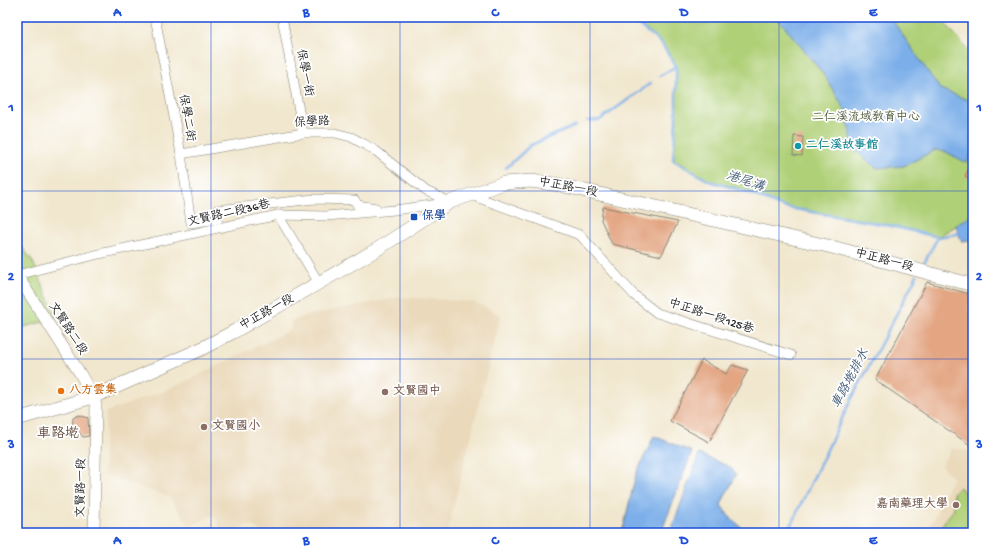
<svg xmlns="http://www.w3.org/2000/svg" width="990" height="550" viewBox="0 0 990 550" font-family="'Gochi Hand','LXGW WenKai TC',sans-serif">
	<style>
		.built { fill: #ead9ba }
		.green { fill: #b0d078; stroke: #66764a }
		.water { fill: #7cafe9; stroke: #4c6682 }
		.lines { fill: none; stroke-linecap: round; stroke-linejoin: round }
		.stream { stroke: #7cafe9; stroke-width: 2.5 }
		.building { fill: #e3a582 }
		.minor-casing { stroke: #868275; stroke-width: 10 }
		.tertiary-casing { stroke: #868275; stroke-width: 12 }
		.secondary-casing { stroke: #868275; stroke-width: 14 }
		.minor { stroke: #fff; stroke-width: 9 }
		.tertiary { stroke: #fff; stroke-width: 11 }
		.secondary { stroke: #fff; stroke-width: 13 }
		.grid { fill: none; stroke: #1d4ed8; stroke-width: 1; stroke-opacity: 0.55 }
		.culture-dot { fill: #0f9aa8; stroke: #fff; stroke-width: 1.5 }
		.transit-dot { fill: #1a4fb4; stroke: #fff; stroke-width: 1.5 }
		.food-dot { fill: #e8710a; stroke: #fff; stroke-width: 1.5 }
		.education-dot { fill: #8d6e63; stroke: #fff; stroke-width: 1.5 }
		.labels { text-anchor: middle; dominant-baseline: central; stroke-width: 3.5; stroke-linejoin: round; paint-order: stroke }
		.street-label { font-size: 12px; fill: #1c1c1c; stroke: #fff }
		.park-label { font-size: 12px; fill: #505b3c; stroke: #fff }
		.culture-label { font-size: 12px; font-weight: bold; fill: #0d838f; stroke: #fff; text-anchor: start }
		.transit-label { font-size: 12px; font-weight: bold; fill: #164399; stroke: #fff; text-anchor: start }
		.food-label { font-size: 12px; font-weight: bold; fill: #c56008; stroke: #fff; text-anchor: start }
		.education-label { font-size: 12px; font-weight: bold; fill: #785e54; stroke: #fff; text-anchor: start }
		.water-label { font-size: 13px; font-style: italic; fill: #475e78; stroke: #fff }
		.quarter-label { font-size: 14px; fill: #624c40; stroke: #fff }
		.neatline { fill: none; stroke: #1d4ed8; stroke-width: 1.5 }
		.grid-label { font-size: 13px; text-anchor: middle; font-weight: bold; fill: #1d4ed8 }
	</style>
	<rect width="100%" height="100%" fill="#fff"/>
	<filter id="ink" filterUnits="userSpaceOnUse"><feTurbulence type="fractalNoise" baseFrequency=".025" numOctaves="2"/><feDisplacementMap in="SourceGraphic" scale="8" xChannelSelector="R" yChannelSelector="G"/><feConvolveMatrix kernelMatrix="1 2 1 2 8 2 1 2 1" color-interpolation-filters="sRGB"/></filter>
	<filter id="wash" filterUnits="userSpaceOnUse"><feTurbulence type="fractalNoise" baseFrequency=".012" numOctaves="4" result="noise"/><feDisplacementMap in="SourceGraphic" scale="16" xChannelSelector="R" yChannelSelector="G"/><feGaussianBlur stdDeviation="0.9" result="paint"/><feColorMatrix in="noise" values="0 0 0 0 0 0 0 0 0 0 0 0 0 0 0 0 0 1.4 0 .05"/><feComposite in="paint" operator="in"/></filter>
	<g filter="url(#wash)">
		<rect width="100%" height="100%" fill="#f1e7ce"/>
		<g class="built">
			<polygon points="401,297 475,302 501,315 447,533 263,533 250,524 231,533 223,533 214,515 190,526 169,497 103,475 106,412 170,389 292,329 290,322 305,316"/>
			<polygon points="952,448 969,451 973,448 973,533 927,533 953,477 941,466"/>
		</g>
		<g class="green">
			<polygon points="629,17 940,17 973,56 973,215 938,237 887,225 783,207 744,191 709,181 673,160 676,121 676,66 661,43"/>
			<polygon points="17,241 32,260 57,318 17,329"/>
			<polygon points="960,487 973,505 973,533 938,533 944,522 952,512 954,508 953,493"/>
		</g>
		<g class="water">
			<polygon points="777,17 890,17 940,89 973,102 973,151 967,163 946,152 935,150 904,166 876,168 854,149 845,110 824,75"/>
			<polygon points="973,215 973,240 961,241 956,225"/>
			<polygon points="654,436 692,452 661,533 619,533 623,529 636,474"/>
			<path d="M 699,454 L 730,467 L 736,474 C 732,485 725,494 721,505 L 728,515 L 744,530 L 743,533 L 670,533 Z"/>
		</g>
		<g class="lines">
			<g class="stream">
				<polyline points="629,17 661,43 676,66 676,121 673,160 709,181 744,191 783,207 887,225 938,237 962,233"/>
				<polyline points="660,76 676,66"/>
				<polyline points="587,121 600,120 651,83"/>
				<polyline points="506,168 531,145 575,126"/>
				<polyline points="922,267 938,237"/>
				<polyline points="787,533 848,406 917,275"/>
			</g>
		</g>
		<g id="blocks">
			<g class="building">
				<polygon points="794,136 803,137 802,156 793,155"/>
				<polygon points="973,161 973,181 965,176"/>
				<polygon points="603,207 678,222 661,256 612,244 601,220"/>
				<polygon points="927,282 973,295 973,447 875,380"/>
				<polygon points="702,360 726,374 732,365 748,370 709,442 670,421"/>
				<polygon points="79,415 88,418 89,436 83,437 79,432 72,429 73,418"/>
			</g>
		</g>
	</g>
	<g filter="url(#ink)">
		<use href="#blocks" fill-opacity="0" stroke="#868275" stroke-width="1"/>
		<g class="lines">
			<g class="minor-casing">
				<g id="minor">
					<polyline points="155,17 181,154 191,223 218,219 217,210 314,199 355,200 357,205 376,208"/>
					<polyline points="282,17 303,133"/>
					<polyline points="181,154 303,133 335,133 351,137 364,144 376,151 426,191 450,202"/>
					<polyline points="471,195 580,235 634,295 657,313 791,355"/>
					<polyline points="278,215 319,283"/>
					<polyline points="17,275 99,254 278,215 326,216 395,210 446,203"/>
				</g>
			</g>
			<g class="tertiary-casing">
				<polyline id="tertiary" points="17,275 81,375 93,397 96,405 94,533"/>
			</g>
			<g class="secondary-casing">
				<polyline id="secondary" points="17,419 93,397 201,349 235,331 376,250 450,202 504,183 531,181 560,185 832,247 973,285"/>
			</g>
			<use href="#minor" class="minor"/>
			<use href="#tertiary" class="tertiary"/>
			<use href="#secondary" class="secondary"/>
		</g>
	</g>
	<path class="grid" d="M 211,17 L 211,533M 400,17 L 400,533M 590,17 L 590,533M 779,17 L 779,533M 17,191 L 973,191M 17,359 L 973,359"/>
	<circle class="culture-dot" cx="798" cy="146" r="4"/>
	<rect class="transit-dot" x="410" y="213" width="8" height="8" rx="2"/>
	<circle class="food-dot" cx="61" cy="391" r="4"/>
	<g class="education-dot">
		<circle cx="385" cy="392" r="4"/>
		<circle cx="204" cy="427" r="4"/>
		<circle cx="956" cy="505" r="4"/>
	</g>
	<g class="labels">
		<g class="street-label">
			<text transform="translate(304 73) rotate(79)">保學一街</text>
			<text transform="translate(186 118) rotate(80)">保學二街</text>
			<text transform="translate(312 123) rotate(-3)">保學路</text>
			<text transform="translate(568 188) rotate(11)">中正路一段</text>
			<text transform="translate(229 214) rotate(-13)">文賢路二段36巷</text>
			<text transform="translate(884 261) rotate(15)">中正路一段</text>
			<text transform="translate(267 313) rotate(-29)">中正路一段</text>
			<text transform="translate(711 317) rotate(18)">中正路一段125巷</text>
			<text transform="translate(67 329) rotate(57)">文賢路二段</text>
			<text transform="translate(82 488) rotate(-89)">文賢路一段</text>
		</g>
		<g class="park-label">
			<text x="866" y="118">二仁溪流域教育中心</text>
		</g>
		<g class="culture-label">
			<text x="806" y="146">二仁溪故事館</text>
		</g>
		<g class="transit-label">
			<text x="422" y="217">保學</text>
		</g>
		<g class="food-label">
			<text x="69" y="391">八方雲集</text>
		</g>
		<g class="education-label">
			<text x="393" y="392">文賢國中</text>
			<text x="212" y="427">文賢國小</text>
			<text x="948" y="505" text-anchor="end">嘉南藥理大學</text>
		</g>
		<g class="water-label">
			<text transform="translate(745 182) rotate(18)">港尾溝</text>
			<text transform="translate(851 379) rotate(-62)">車路墘排水</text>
		</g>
		<g class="quarter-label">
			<text x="58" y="434">車路墘</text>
		</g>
	</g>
	<rect width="990" height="550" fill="none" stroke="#fff" stroke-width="44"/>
	<rect x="22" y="22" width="946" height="506" class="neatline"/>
	<g class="grid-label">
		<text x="117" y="16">A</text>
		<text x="306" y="16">B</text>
		<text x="495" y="16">C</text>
		<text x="684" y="16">D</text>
		<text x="873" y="16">E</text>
		<text x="11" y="111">1</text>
		<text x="979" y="111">1</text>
		<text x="11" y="280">2</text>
		<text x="979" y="280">2</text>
		<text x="11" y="448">3</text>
		<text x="979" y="448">3</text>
		<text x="117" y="544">A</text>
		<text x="306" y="544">B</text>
		<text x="495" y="544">C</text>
		<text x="684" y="544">D</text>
		<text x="873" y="544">E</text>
	</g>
</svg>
